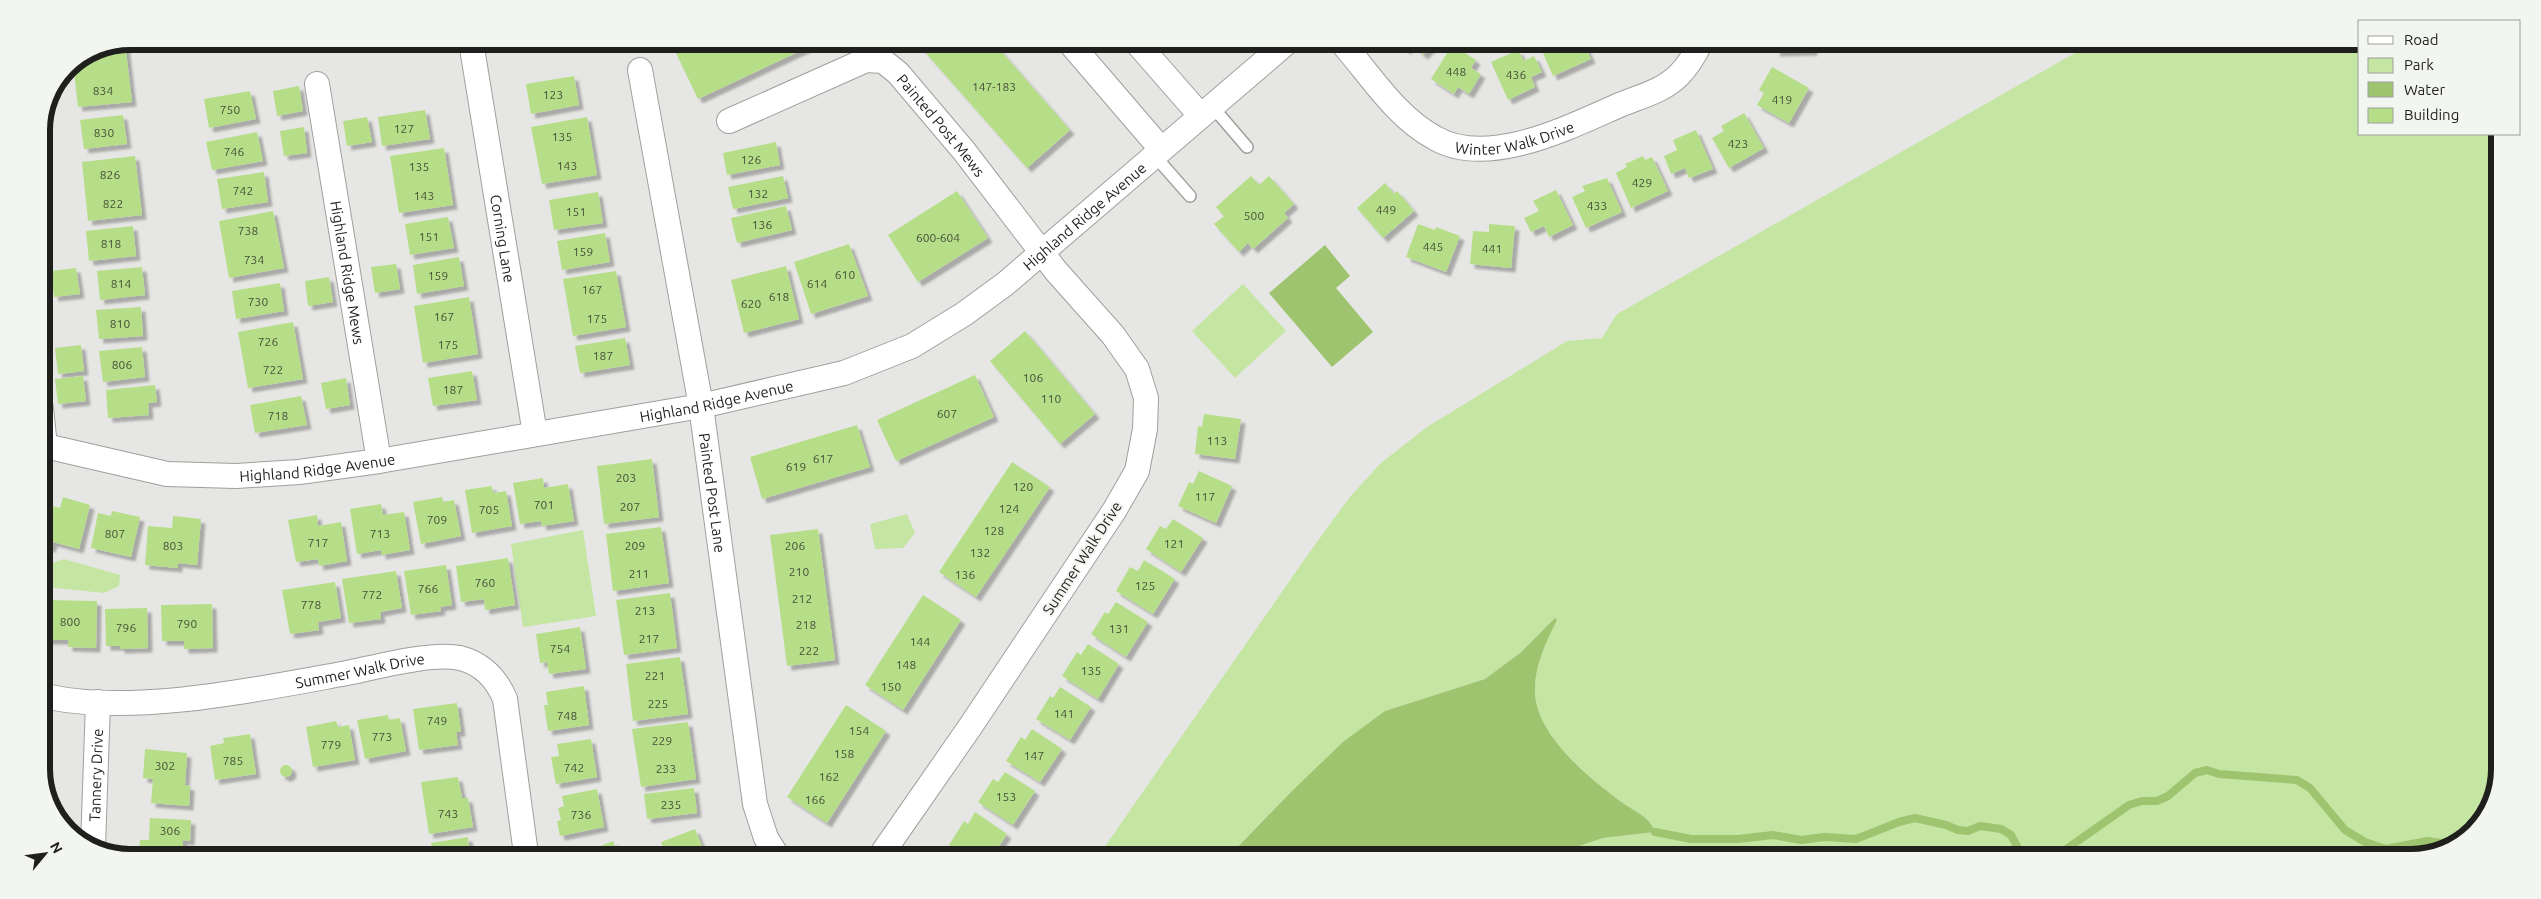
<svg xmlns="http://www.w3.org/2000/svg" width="2541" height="899" viewBox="0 0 2541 899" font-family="Ubuntu,sans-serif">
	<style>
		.green { fill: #c5e5a2 }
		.water { fill: #9ec470 }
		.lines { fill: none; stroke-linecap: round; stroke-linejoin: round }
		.stream { stroke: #9ec470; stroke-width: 8 }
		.building { fill: #b6de88; filter: url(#shadow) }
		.lane-casing { stroke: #9ea09c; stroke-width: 14 }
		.street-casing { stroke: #9ea09c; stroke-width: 26 }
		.lane { stroke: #fff; stroke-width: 11 }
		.street { stroke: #fff; stroke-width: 24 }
		.labels { text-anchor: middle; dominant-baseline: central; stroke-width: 4; stroke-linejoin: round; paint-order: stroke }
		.number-label { font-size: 12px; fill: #455038 }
		.street-label { font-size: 15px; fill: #1f201e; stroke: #f3f5f1 }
		.rim { fill: none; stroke: #1f201e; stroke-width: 6 }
	</style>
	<defs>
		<filter id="shadow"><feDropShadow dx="4.5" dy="4.5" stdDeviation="1" flood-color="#0004"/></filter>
	</defs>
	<rect width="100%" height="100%" fill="#e6e7e4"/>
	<g class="green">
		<path d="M 2089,45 L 2360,46 L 2360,134 L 2499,134 L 2495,797 L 2465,840 L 2411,858 L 1549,856 L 1603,838 L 1655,832 C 1650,816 1636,813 1623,803 C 1590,779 1537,737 1535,693 C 1534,667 1546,642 1557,620 L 1555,618 L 1520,653 L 1485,679 L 1385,711 L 1291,792 L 1230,855 L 1099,855 L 1309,553 L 1349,498 L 1381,463 L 1427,427 L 1567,341 L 1602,338 L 1617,314 Z"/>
		<polygon points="1243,284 1286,331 1235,378 1192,331"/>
		<polygon points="907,514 915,533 903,548 875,549 870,524"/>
		<polygon points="583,530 596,616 523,627 511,544"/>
		<polygon points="64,559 120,575 119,586 104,593 46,587 43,573 50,564"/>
	</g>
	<g class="water">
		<polygon points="1325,245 1350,276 1336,288 1373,332 1332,367 1269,293"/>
		<path d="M 1555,618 L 1557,620 C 1546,642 1534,667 1535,692 C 1536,735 1588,777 1620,801 C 1633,811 1650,816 1655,832 L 1603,838 L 1549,856 L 1230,855 L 1291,792 L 1343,742 L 1385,711 L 1485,679 L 1520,653 Z"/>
		<polygon points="283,848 344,848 350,854 270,853"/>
	</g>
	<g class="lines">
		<g class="stream">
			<polyline points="1655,832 1691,839 1738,839 1773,835 1801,840 1824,837 1856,839 1899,822 1915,818 1946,825 1958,830 1968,831 1980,826 2001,829 2011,835 2017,846 2015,857"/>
			<polyline points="2055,857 2129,805 2142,801 2157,801 2168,796 2195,773 2207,770 2219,774 2297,780 2310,788 2345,830 2365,842 2386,849 2427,841 2441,843 2445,846"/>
		</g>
	</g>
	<g class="building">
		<polygon points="688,42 809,43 817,43 698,99 674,49"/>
		<polygon points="125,43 132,102 78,107 73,63 96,48"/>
		<polygon points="917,43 994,43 1070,130 1027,168"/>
		<polygon points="1400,44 1435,44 1423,55 1412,44 1406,50"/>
		<polygon points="1539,44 1584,44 1591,59 1553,76"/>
		<polygon points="1452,45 1476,60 1471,68 1481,74 1469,94 1458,87 1454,94 1431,79"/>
		<polygon points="1775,45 1813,45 1813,51 1776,52"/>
		<polygon points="1518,50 1524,61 1534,56 1542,72 1531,77 1535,87 1508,100 1491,62"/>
		<polygon points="1772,67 1809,88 1789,123 1757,105 1764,93 1759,90"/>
		<polygon points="574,76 579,105 531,114 526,84"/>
		<polygon points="299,86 303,111 277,116 273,91"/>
		<polygon points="250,91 256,119 209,128 204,99"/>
		<polygon points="425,110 430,139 382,146 378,117"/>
		<polygon points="1744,113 1764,148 1729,168 1712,138 1724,131 1721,126"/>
		<polygon points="123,115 127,144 84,149 80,120"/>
		<polygon points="367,117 372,142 347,146 343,121"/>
		<polygon points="587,117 597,175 542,184 531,127"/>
		<polygon points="304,127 307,153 284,156 280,131"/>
		<polygon points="1696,130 1713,169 1689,178 1685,168 1671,174 1664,156 1677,150 1673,140"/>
		<polygon points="257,132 263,161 212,170 206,142"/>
		<polygon points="776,142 780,165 727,175 723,153"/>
		<polygon points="444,148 453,205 399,213 390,156"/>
		<polygon points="135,156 142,215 88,221 82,162"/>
		<polygon points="1643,156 1645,160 1652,157 1668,191 1631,208 1616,173 1627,167 1625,164"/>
		<polygon points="264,172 268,202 222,209 217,179"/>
		<polygon points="783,176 788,198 733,209 728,187"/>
		<polygon points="1251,176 1259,185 1269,176 1294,204 1284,213 1288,218 1253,249 1248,243 1239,252 1214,224 1224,216 1216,207"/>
		<polygon points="1607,178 1622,212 1586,228 1572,197 1585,191 1582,186"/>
		<polygon points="1385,183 1394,194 1397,191 1414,211 1383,238 1357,208"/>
		<polygon points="1556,190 1573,225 1549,237 1544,226 1531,232 1524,218 1539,211 1533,201"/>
		<polygon points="957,191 988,238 918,282 888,235"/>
		<polygon points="598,192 603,223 554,230 549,200"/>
		<polygon points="786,206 792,230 737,243 731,218"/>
		<polygon points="273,211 284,268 229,278 219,221"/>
		<polygon points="448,217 454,248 410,255 405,224"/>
		<polygon points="1418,224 1435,230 1436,227 1460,236 1446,272 1406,257"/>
		<polygon points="1489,224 1515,226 1511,268 1470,264 1473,231 1489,232"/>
		<polygon points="133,226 136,256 89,261 86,231"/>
		<polygon points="605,233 610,262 562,270 557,241"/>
		<polygon points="849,244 868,296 811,314 794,262"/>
		<polygon points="459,257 464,286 417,294 413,265"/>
		<polygon points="396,264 400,289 375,293 371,267"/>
		<polygon points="786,266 799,319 744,333 731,280"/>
		<polygon points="142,267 145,295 100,300 97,271"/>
		<polygon points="76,268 80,294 54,297 51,271"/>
		<polygon points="616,271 626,327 573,336 563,279"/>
		<polygon points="329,277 333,302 308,306 305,281"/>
		<polygon points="280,283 284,311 236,319 232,291"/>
		<polygon points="469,297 478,354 423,363 414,306"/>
		<polygon points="141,307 143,336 99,339 96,310"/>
		<polygon points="293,322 303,379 248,388 238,332"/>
		<polygon points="1025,331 1095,414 1060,444 990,361"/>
		<polygon points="625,338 630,365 580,373 575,346"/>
		<polygon points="81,345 84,371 58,374 55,348"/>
		<polygon points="142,347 145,377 103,382 99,351"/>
		<polygon points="472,371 477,400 433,406 428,378"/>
		<polygon points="975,375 994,417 896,461 877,420"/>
		<polygon points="83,376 86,401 58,404 55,379"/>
		<polygon points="346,378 350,405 326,409 321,383"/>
		<polygon points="155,385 157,402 148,403 149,415 108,418 106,390"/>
		<polygon points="301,396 307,425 255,433 250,405"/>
		<polygon points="1204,414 1241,419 1235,459 1195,454 1198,426 1202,427"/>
		<polygon points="857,425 870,467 762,499 750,457"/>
		<polygon points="652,459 659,517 604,524 597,466"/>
		<polygon points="1012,462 1050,487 976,597 939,572"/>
		<polygon points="1199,471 1232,486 1216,523 1178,506 1189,482 1193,484"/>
		<polygon points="543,478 544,488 568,484 574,521 542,526 541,521 520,524 513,483"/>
		<polygon points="492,486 493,493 506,491 512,526 472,533 465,490"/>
		<polygon points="63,497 90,505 79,549 53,542 51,548 41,546 41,503 60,508"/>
		<polygon points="442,497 443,502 454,500 461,536 421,544 413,502"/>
		<polygon points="381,504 383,515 404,512 410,550 381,555 381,550 357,554 350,509"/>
		<polygon points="112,511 140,517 131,557 91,548 98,513 111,516"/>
		<polygon points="317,515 318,526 341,522 347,561 319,566 318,559 296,562 288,520"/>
		<polygon points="173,516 201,519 197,565 178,563 178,568 145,565 148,526 172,528"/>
		<polygon points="1173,519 1203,538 1181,572 1146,549 1160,526 1166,529"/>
		<polygon points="661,527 669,583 613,591 606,534"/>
		<polygon points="818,529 835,660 787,666 770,535"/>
		<polygon points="508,558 515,605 485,610 484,599 461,602 456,566"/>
		<polygon points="1144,560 1175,579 1153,614 1116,591 1130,567 1138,571"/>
		<polygon points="446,565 452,605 440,607 441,611 411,615 404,571"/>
		<polygon points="396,571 402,608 380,612 381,619 349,623 342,579"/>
		<polygon points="335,582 341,618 318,622 319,630 290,634 282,590"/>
		<polygon points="670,593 677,648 624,655 616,600"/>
		<polygon points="923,595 961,620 903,710 865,685"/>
		<polygon points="44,600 97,601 96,648 68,647 68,640 43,640"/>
		<polygon points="1116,602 1148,622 1126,657 1091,634 1105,612 1108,614"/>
		<polygon points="212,604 213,648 184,649 184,641 162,641 161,605"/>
		<polygon points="147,608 148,648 120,649 120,646 106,646 105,609"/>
		<polygon points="580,627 586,669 549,674 547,662 540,663 536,634"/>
		<polygon points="1088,644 1119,664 1098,699 1062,676 1077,652 1081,655"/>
		<polygon points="680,657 688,714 633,721 626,664"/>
		<polygon points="584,686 589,725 548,731 544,705 548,705 546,692"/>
		<polygon points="1060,687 1091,707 1070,740 1036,719 1050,696 1053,698"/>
		<polygon points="457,703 461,732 456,732 458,745 419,750 413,709"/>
		<polygon points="846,705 886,731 827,823 787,797"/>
		<polygon points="388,715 389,720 400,718 406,751 365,759 357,720"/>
		<polygon points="336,721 338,727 349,725 355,760 313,767 306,727"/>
		<polygon points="688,722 696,779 641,787 632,729"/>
		<polygon points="1032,729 1062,749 1040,782 1006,761 1021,737 1025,740"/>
		<polygon points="250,734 256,774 215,780 210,746 224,743 223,738"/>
		<polygon points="591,739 597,777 556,784 551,757 559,756 557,744"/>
		<polygon points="41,745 47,745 47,790 41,775"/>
		<polygon points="145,749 187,753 185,785 190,786 189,806 151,803 153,779 143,778"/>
		<circle cx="286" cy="771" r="6"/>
		<polygon points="1005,772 1035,791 1013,825 978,802 993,779 998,782"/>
		<polygon points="458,777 462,798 468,798 473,827 429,834 421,782"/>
		<polygon points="694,788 697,813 647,819 644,794"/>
		<polygon points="597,789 604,827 560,836 557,821 561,820 558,808 564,806 562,796"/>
		<polygon points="975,812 1007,834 993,855 965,855 949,845 964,821 968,824"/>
		<polygon points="150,818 191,820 190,841 183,840 183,853 139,853 140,840 149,840"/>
		<polygon points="695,829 704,851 710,849 713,854 666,854 661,842"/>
		<polygon points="468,837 470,854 433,854 431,843"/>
		<polygon points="613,841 618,854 581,854"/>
	</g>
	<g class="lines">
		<g class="lane-casing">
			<g id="lane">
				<polyline points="1211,105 1247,147"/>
				<polyline points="1154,155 1190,196"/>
			</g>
		</g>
		<g class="street-casing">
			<g id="street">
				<path id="s1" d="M 471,42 L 535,434"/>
				<polyline points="1070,43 1161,149"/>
				<polyline points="1137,43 1200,115"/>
				<path id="s2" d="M 1343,44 C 1371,76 1396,117 1435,138 C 1489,169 1571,126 1622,104 C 1642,96 1663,91 1679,75 C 1687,67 1695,54 1700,44"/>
				<path id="s3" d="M 640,70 L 701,406 L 755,804 L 766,838 L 776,854"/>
				<path id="s4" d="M 317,84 L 379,461"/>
				<path id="s5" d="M 729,121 L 866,60 L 883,61 L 898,73 L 964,151 L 1056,271 L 1113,335 L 1137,369 L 1146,398 L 1145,429 L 1137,471 L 1114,511 L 970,727 L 881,855"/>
				<polyline points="41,408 45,446"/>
				<path id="s6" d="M 41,445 L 167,474 L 236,476 L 299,472 L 379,461 L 701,406 L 844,373 L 912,346 L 964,314 L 1005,284 L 1285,44"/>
				<path id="s7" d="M 41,695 C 127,717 260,689 347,673 C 377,667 431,652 460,658 C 483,664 496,678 505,699 L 526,854"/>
				<path id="s8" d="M 93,847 L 98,702"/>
			</g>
		</g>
		<use href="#lane" class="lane"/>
		<use href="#street" class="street"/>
	</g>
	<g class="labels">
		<g class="number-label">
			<text x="1456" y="71">448</text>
			<text x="1516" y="74">436</text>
			<text x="994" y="86">147-183</text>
			<text x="103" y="90">834</text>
			<text x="553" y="94">123</text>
			<text x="1782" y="99">419</text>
			<text x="230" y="109">750</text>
			<text x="404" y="128">127</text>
			<text x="104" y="132">830</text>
			<text x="562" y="136">135</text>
			<text x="1738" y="143">423</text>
			<text x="234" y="151">746</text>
			<text x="751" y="159">126</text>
			<text x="567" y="165">143</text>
			<text x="419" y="166">135</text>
			<text x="110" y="174">826</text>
			<text x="1642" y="182">429</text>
			<text x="243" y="190">742</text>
			<text x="758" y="193">132</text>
			<text x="424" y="195">143</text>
			<text x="113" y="203">822</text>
			<text x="1597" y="205">433</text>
			<text x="1386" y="209">449</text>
			<text x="576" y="211">151</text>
			<text x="1254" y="215">500</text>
			<text x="762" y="224">136</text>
			<text x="248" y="230">738</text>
			<text x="429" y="236">151</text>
			<text x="938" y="237">600-604</text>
			<text x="111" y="243">818</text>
			<text x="1433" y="246">445</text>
			<text x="1492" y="248">441</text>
			<text x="583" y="251">159</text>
			<text x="254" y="259">734</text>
			<text x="845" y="274">610</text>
			<text x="438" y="275">159</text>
			<text x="121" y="283">814</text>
			<text x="817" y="283">614</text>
			<text x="592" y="289">167</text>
			<text x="779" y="296">618</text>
			<text x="258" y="301">730</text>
			<text x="751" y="303">620</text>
			<text x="444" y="316">167</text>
			<text x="597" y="318">175</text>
			<text x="120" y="323">810</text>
			<text x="268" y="341">726</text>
			<text x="448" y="344">175</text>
			<text x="603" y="355">187</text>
			<text x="122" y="364">806</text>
			<text x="273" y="369">722</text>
			<text x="1033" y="377">106</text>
			<text x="453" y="389">187</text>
			<text x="1051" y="398">110</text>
			<text x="947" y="413">607</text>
			<text x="278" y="415">718</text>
			<text x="1217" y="440">113</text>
			<text x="823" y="458">617</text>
			<text x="796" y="466">619</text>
			<text x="626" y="477">203</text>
			<text x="1023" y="486">120</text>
			<text x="1205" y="496">117</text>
			<text x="544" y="504">701</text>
			<text x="630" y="506">207</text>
			<text x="1009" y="508">124</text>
			<text x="489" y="509">705</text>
			<text x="437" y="519">709</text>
			<text x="994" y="530">128</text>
			<text x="115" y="533">807</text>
			<text x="380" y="533">713</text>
			<text x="318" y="542">717</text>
			<text x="1174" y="543">121</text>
			<text x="173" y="545">803</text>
			<text x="635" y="545">209</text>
			<text x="795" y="545">206</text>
			<text x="980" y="552">132</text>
			<text x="799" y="571">210</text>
			<text x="639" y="573">211</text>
			<text x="965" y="574">136</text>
			<text x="485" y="582">760</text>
			<text x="1145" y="585">125</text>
			<text x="428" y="588">766</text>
			<text x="372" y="594">772</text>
			<text x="802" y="598">212</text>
			<text x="311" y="604">778</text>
			<text x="645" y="610">213</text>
			<text x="70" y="621">800</text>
			<text x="187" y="623">790</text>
			<text x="806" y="624">218</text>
			<text x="126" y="627">796</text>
			<text x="1119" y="628">131</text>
			<text x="649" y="638">217</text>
			<text x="920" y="641">144</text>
			<text x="560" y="648">754</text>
			<text x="809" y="650">222</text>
			<text x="906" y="664">148</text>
			<text x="1091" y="670">135</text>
			<text x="655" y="675">221</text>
			<text x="891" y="686">150</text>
			<text x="658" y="703">225</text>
			<text x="1064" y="713">141</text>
			<text x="567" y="715">748</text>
			<text x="437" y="720">749</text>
			<text x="859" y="730">154</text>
			<text x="382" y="736">773</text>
			<text x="662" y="740">229</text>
			<text x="331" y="744">779</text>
			<text x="844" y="753">158</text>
			<text x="1034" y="755">147</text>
			<text x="233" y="760">785</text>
			<text x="165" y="765">302</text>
			<text x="574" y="767">742</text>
			<text x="666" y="768">233</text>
			<text x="829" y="776">162</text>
			<text x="1006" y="796">153</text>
			<text x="815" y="799">166</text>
			<text x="671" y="804">235</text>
			<text x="448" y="813">743</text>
			<text x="581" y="814">736</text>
			<text x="170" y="830">306</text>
		</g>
		<g class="street-label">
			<text stroke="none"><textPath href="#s5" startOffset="254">Painted Post Mews</textPath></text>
			<text stroke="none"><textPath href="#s2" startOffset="215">Winter Walk Drive</textPath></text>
			<text stroke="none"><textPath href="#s6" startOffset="1105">Highland Ridge Avenue</textPath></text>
			<text stroke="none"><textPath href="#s1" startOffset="199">Corning Lane</textPath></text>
			<text stroke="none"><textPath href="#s4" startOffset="191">Highland Ridge Mews</textPath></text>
			<text stroke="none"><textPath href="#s6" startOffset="685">Highland Ridge Avenue</textPath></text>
			<text stroke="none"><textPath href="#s6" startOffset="280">Highland Ridge Avenue</textPath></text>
			<text stroke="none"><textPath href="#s3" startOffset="429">Painted Post Lane</textPath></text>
			<text transform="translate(1082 558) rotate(-57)">Summer Walk Drive</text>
			<text stroke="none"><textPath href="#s7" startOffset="322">Summer Walk Drive</textPath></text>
			<text stroke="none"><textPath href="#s8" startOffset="72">Tannery Drive</textPath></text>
		</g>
	</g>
	<path d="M0 0H2541V899H0ZM130 50H2411A80 80 0 0 1 2491 130V769A80 80 0 0 1 2411 849H130A80 80 0 0 1 50 769V130A80 80 0 0 1 130 50Z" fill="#f3f5f1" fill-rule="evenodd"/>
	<path class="rim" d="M130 50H2411A80 80 0 0 1 2491 130V769A80 80 0 0 1 2411 849H130A80 80 0 0 1 50 769V130A80 80 0 0 1 130 50Z"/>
	<rect x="2358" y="20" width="162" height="115" fill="#f3f5f1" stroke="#9ea09d"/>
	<rect x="2368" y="36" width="25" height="8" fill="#ffffff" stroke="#9ea09d"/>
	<text x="2404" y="45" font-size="15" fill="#1f201e">Road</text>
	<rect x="2368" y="58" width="25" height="15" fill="#c5e5a2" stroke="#9ea09d"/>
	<text x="2404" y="70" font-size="15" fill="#1f201e">Park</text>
	<rect x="2368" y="82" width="25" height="15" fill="#9ec470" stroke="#9ea09d"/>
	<text x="2404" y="95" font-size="15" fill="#1f201e">Water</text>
	<rect x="2368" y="108" width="25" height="15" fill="#b6de88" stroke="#9ea09d"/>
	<text x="2404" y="120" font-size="15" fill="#1f201e">Building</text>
	<g transform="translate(45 854) rotate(61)" stroke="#f3f5f1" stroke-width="4" paint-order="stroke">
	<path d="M0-4L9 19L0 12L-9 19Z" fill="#1f201e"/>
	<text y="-8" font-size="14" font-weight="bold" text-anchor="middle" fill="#1f201e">N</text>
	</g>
</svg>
